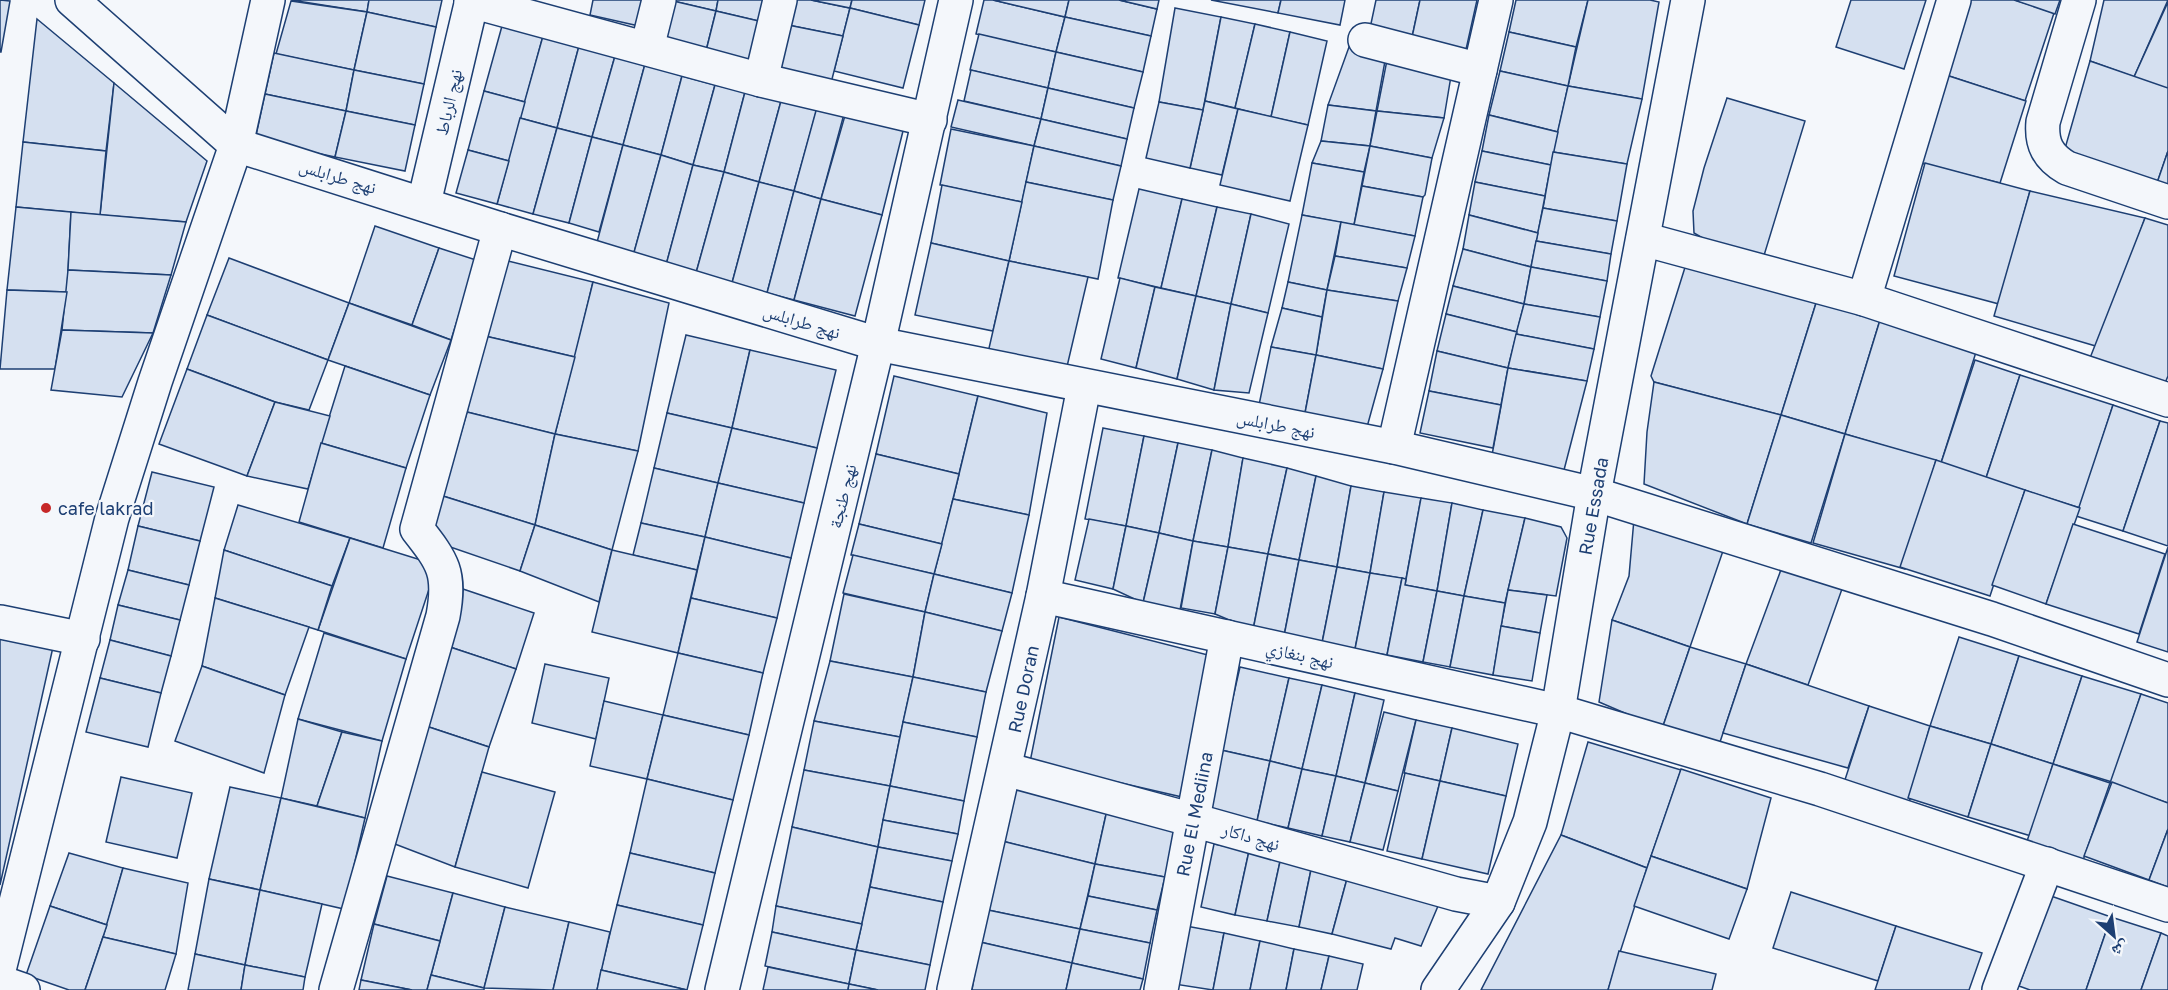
<svg xmlns="http://www.w3.org/2000/svg" width="2168" height="990" viewBox="0 0 2168 990" font-family="'Golos Text','Noto Naskh Arabic',sans-serif">
	<style>
		.building { fill: #d5e0f0; stroke: #1d3f73; stroke-width: 1.5 }
		.lines { fill: none; stroke-linecap: round; stroke-linejoin: round }
		.minor-casing { stroke: #1d3f73; stroke-width: 36 }
		.minor { stroke: #f4f7fb; stroke-width: 33 }
		.poi-dot { fill: #c62828; stroke: #f4f7fb; stroke-width: 2 }
		.labels { text-anchor: middle; dominant-baseline: central; stroke-width: 4.5; stroke-linejoin: round; paint-order: stroke }
		.street-label { font-size: 18px; fill: #1d3f73; stroke: #f4f7fb }
		.poi-label { font-size: 18px; fill: #1d3f73; stroke: #f4f7fb; text-anchor: start }
	</style>
	<rect width="100%" height="100%" fill="#f4f7fb"/>
	<g class="building">
		<polygon points="0,0 10,1 1,52 0,52"/>
		<polygon points="291,0 369,0 367,12"/>
		<polygon points="369,0 442,0 436,27 367,12"/>
		<polygon points="593,0 645,0 639,26 590,15"/>
		<polygon points="669,0 718,0 716,11"/>
		<polygon points="669,0 716,11 706,51 658,40"/>
		<polygon points="718,0 768,0 763,22 716,11"/>
		<polygon points="788,0 811,0 850,8 843,36 783,24"/>
		<polygon points="811,0 852,0 850,8"/>
		<polygon points="852,0 925,0 919,25 850,8"/>
		<polygon points="984,0 993,0 1065,17 1056,52 976,34"/>
		<polygon points="993,0 1069,0 1065,17"/>
		<polygon points="1069,0 1119,0 1157,9 1151,36 1065,17"/>
		<polygon points="1119,0 1159,0 1157,9"/>
		<polygon points="1211,0 1281,0 1278,13"/>
		<polygon points="1281,0 1345,0 1340,25 1278,13"/>
		<polygon points="1376,0 1420,0 1411,42 1369,33"/>
		<polygon points="1420,0 1477,0 1465,54 1411,42"/>
		<polygon points="1516,0 1588,0 1576,47 1509,32"/>
		<polygon points="1588,0 1650,0 1659,2 1642,99 1568,86"/>
		<polygon points="1851,0 1926,0 1904,69 1836,47"/>
		<polygon points="1968,0 2015,0 2054,13 2025,101 1946,75"/>
		<polygon points="2014,0 2060,0 2055,14"/>
		<polygon points="2104,0 2168,0 2134,77 2090,61"/>
		<polygon points="291,1 367,12 354,70 276,54"/>
		<polygon points="2168,2 2168,89 2134,77"/>
		<polygon points="850,8 919,25 903,88 834,71"/>
		<polygon points="1175,8 1221,17 1203,110 1159,102"/>
		<polygon points="716,11 763,22 753,62 706,51"/>
		<polygon points="367,12 436,27 424,84 354,70"/>
		<polygon points="1065,17 1151,36 1143,72 1056,52"/>
		<polygon points="1221,17 1255,24 1235,108 1205,101"/>
		<polygon points="37,19 114,83 106,151 23,142"/>
		<polygon points="783,24 843,36 831,83 773,68"/>
		<polygon points="1255,24 1290,32 1271,117 1235,108"/>
		<polygon points="502,26 543,36 525,102 484,91"/>
		<polygon points="1290,32 1327,41 1308,125 1271,117"/>
		<polygon points="1509,32 1576,47 1568,86 1500,71"/>
		<polygon points="979,34 1056,52 1048,88 970,70"/>
		<polygon points="543,36 579,46 557,128 520,118"/>
		<polygon points="579,46 615,56 592,137 557,128"/>
		<polygon points="1349,47 1387,50 1376,111 1328,105"/>
		<polygon points="1056,52 1143,72 1134,108 1048,88"/>
		<polygon points="274,53 354,70 346,111 265,94"/>
		<polygon points="1388,55 1452,70 1444,118 1377,111"/>
		<polygon points="615,56 645,64 623,145 592,137"/>
		<polygon points="2090,61 2168,88 2168,151 2157,183 2064,152"/>
		<polygon points="645,64 682,76 661,155 623,145"/>
		<polygon points="354,70 424,84 415,125 346,111"/>
		<polygon points="971,70 1048,88 1041,119 964,101"/>
		<polygon points="1500,71 1568,86 1558,132 1489,115"/>
		<polygon points="1946,75 2026,101 2000,183 1920,163"/>
		<polygon points="682,76 715,85 693,165 661,155"/>
		<polygon points="114,83 207,161 186,222 100,215"/>
		<polygon points="715,85 745,92 724,172 693,165"/>
		<polygon points="1568,86 1642,99 1627,164 1553,152"/>
		<polygon points="1048,88 1134,108 1127,139 1041,119"/>
		<polygon points="484,91 525,102 509,161 468,150"/>
		<polygon points="745,92 781,101 759,182 724,172"/>
		<polygon points="265,94 346,111 335,157 255,140"/>
		<polygon points="1727,98 1805,121 1762,262 1725,251 1694,233 1693,211 1704,168"/>
		<polygon points="958,100 1041,119 1034,146 951,127"/>
		<polygon points="781,101 817,109 794,191 759,182"/>
		<polygon points="1205,101 1238,109 1222,175 1190,168"/>
		<polygon points="1159,102 1203,110 1190,168 1146,158"/>
		<polygon points="1328,105 1376,111 1370,146 1321,141"/>
		<polygon points="817,107 844,114 821,199 794,191"/>
		<polygon points="1238,109 1308,125 1290,201 1220,185"/>
		<polygon points="346,111 415,125 405,171 335,157"/>
		<polygon points="1377,111 1444,118 1432,158 1370,146"/>
		<polygon points="846,112 905,123 882,215 821,199"/>
		<polygon points="1489,115 1558,132 1551,165 1482,151"/>
		<polygon points="520,118 557,128 533,214 497,204"/>
		<polygon points="1041,119 1127,139 1121,166 1034,146"/>
		<polygon points="557,128 592,137 569,223 533,214"/>
		<polygon points="951,129 1034,146 1022,202 940,185"/>
		<polygon points="592,137 623,145 599,232 569,223"/>
		<polygon points="1321,141 1370,146 1364,172 1312,163"/>
		<polygon points="23,142 106,151 100,215 16,207"/>
		<polygon points="623,145 661,155 633,256 596,246"/>
		<polygon points="1034,146 1121,166 1113,200 1026,182"/>
		<polygon points="1370,146 1432,158 1425,195 1423,197 1362,186"/>
		<polygon points="468,150 509,161 497,204 456,193"/>
		<polygon points="1482,151 1551,165 1545,196 1475,182"/>
		<polygon points="2168,151 2168,187 2157,183"/>
		<polygon points="1553,152 1627,164 1617,221 1543,208"/>
		<polygon points="661,155 693,165 666,265 633,256"/>
		<polygon points="1312,163 1364,172 1354,225 1302,215"/>
		<polygon points="1925,163 2030,191 1999,304 1894,276"/>
		<polygon points="693,165 724,172 696,273 666,265"/>
		<polygon points="724,172 759,182 732,283 696,273"/>
		<polygon points="759,182 794,191 767,293 732,283"/>
		<polygon points="1026,182 1113,200 1098,279 1009,261"/>
		<polygon points="1475,182 1545,196 1538,233 1469,215"/>
		<polygon points="942,185 1022,202 1009,261 931,243"/>
		<polygon points="1362,186 1423,197 1415,236 1354,225"/>
		<polygon points="1139,189 1182,199 1161,288 1118,278"/>
		<polygon points="794,191 821,199 794,300 767,293"/>
		<polygon points="2030,191 2145,218 2099,347 1994,316"/>
		<polygon points="821,199 882,215 855,316 794,300"/>
		<polygon points="1182,199 1217,207 1196,296 1161,288"/>
		<polygon points="16,207 71,212 67,292 7,290"/>
		<polygon points="1217,207 1251,214 1231,304 1196,296"/>
		<polygon points="1543,208 1617,221 1611,254 1536,241"/>
		<polygon points="71,212 186,222 171,275 68,270"/>
		<polygon points="1251,214 1289,224 1268,313 1231,304"/>
		<polygon points="1302,215 1341,222 1327,290 1288,282"/>
		<polygon points="1469,215 1538,233 1531,267 1463,249"/>
		<polygon points="2145,218 2168,225 2168,376 2165,383 2090,358"/>
		<polygon points="1341,222 1415,236 1407,268 1335,256"/>
		<polygon points="375,226 439,248 412,325 349,303"/>
		<polygon points="1536,241 1611,254 1607,281 1531,267"/>
		<polygon points="931,243 1009,261 993,331 915,315"/>
		<polygon points="439,248 476,260 451,340 412,325"/>
		<polygon points="1463,249 1531,267 1524,304 1453,286"/>
		<polygon points="1335,256 1407,268 1398,301 1327,290"/>
		<polygon points="229,258 349,303 328,360 207,315"/>
		<polygon points="508,261 593,282 575,357 485,336"/>
		<polygon points="1009,261 1088,277 1065,375 987,357"/>
		<polygon points="1687,261 1817,300 1781,415 1654,382 1651,376"/>
		<polygon points="1531,267 1607,281 1600,317 1524,304"/>
		<polygon points="68,270 171,275 153,333 62,330"/>
		<polygon points="1120,278 1155,287 1136,368 1101,359"/>
		<polygon points="593,282 669,303 638,451 555,434"/>
		<polygon points="1288,282 1327,290 1322,317 1282,308"/>
		<polygon points="1453,286 1524,304 1517,332 1446,314"/>
		<polygon points="1155,287 1196,296 1177,379 1136,368"/>
		<polygon points="7,290 67,292 55,369 0,369"/>
		<polygon points="1327,290 1398,301 1383,369 1316,355"/>
		<polygon points="1196,296 1231,304 1214,390 1177,379"/>
		<polygon points="1817,300 1880,320 1845,434 1781,415"/>
		<polygon points="349,303 451,340 430,395 328,360"/>
		<polygon points="1231,304 1268,313 1249,393 1214,390"/>
		<polygon points="1524,304 1600,317 1594,349 1516,334"/>
		<polygon points="1282,308 1322,317 1316,355 1271,347"/>
		<polygon points="1446,314 1517,332 1508,368 1437,351"/>
		<polygon points="207,315 328,360 309,410 275,402 187,369"/>
		<polygon points="1880,320 1977,349 1941,463 1845,434"/>
		<polygon points="62,330 153,333 122,397 51,390"/>
		<polygon points="1516,334 1594,349 1587,381 1508,368"/>
		<polygon points="686,335 750,350 732,428 667,413"/>
		<polygon points="485,336 575,357 555,434 467,412"/>
		<polygon points="1271,347 1316,355 1305,413 1259,405"/>
		<polygon points="750,350 836,370 817,448 732,428"/>
		<polygon points="1437,351 1508,368 1501,405 1429,391"/>
		<polygon points="1316,355 1383,369 1367,427 1305,413"/>
		<polygon points="1975,360 2020,375 1986,478 1941,463"/>
		<polygon points="345,366 430,395 406,468 321,443"/>
		<polygon points="1508,368 1587,381 1564,470 1492,455"/>
		<polygon points="187,369 275,402 247,476 159,444"/>
		<polygon points="2020,375 2113,405 2080,508 1986,478"/>
		<polygon points="894,376 978,396 959,474 876,454"/>
		<polygon points="1654,382 1781,415 1747,524 1644,484 1647,432"/>
		<polygon points="1429,391 1501,405 1493,448 1420,433"/>
		<polygon points="978,396 1047,413 1029,515 953,499"/>
		<polygon points="275,402 330,416 308,489 247,476"/>
		<polygon points="2113,405 2160,421 2123,531 2076,516"/>
		<polygon points="467,412 555,434 535,525 443,496"/>
		<polygon points="667,413 732,428 718,483 654,468"/>
		<polygon points="1781,415 1845,434 1811,543 1747,524"/>
		<polygon points="2160,421 2168,423 2168,546 2123,531"/>
		<polygon points="732,428 817,448 804,503 718,483"/>
		<polygon points="1103,428 1144,436 1126,526 1085,519"/>
		<polygon points="555,434 638,451 612,550 535,525"/>
		<polygon points="1845,434 1936,460 1905,569 1813,543"/>
		<polygon points="1144,436 1178,443 1159,533 1126,526"/>
		<polygon points="321,443 406,468 383,548 299,522"/>
		<polygon points="1178,443 1212,450 1193,541 1159,533"/>
		<polygon points="1212,450 1243,458 1228,547 1193,541"/>
		<polygon points="876,454 959,474 942,544 859,524"/>
		<polygon points="1243,458 1287,468 1268,554 1228,547"/>
		<polygon points="1936,460 2025,490 1990,596 1900,567"/>
		<polygon points="654,468 718,483 705,537 641,523"/>
		<polygon points="1287,468 1316,476 1299,560 1268,554"/>
		<polygon points="152,472 214,487 200,541 138,526"/>
		<polygon points="1316,476 1351,486 1337,567 1299,560"/>
		<polygon points="718,483 804,503 791,558 705,537"/>
		<polygon points="1351,486 1384,492 1370,573 1337,567"/>
		<polygon points="2025,490 2080,508 2046,604 1992,585"/>
		<polygon points="1384,492 1421,498 1406,579 1370,573"/>
		<polygon points="443,496 535,525 520,571 430,540"/>
		<polygon points="1421,498 1452,503 1437,591 1405,585"/>
		<polygon points="953,499 1029,515 1012,593 934,574"/>
		<polygon points="1452,503 1483,510 1464,596 1437,591"/>
		<polygon points="238,505 350,538 332,586 224,550"/>
		<polygon points="1483,510 1525,518 1505,603 1464,596"/>
		<polygon points="1525,518 1561,527 1567,538 1556,596 1508,590"/>
		<polygon points="1089,519 1126,526 1113,589 1075,580"/>
		<polygon points="1634,519 1724,548 1690,647 1612,620 1629,576"/>
		<polygon points="641,523 705,537 697,570 633,555"/>
		<polygon points="859,524 942,544 934,574 851,555"/>
		<polygon points="2073,524 2165,554 2139,634 2046,604"/>
		<polygon points="535,525 612,550 599,602 520,571"/>
		<polygon points="138,526 200,541 189,585 128,570"/>
		<polygon points="1126,526 1159,533 1143,603 1113,589"/>
		<polygon points="1159,533 1193,541 1180,610 1143,603"/>
		<polygon points="705,537 791,558 777,618 691,598"/>
		<polygon points="350,538 437,565 406,659 318,630"/>
		<polygon points="1193,541 1228,547 1215,614 1181,608"/>
		<polygon points="1228,547 1268,554 1253,630 1215,614"/>
		<polygon points="2168,547 2168,652 2137,642"/>
		<polygon points="224,550 332,586 318,630 215,598"/>
		<polygon points="612,550 697,570 678,653 592,632"/>
		<polygon points="1268,554 1299,560 1284,636 1253,630"/>
		<polygon points="853,555 934,574 925,612 843,593"/>
		<polygon points="1299,560 1337,567 1322,643 1284,636"/>
		<polygon points="1337,567 1370,573 1355,649 1322,643"/>
		<polygon points="1782,567 1842,589 1808,685 1746,664"/>
		<polygon points="128,570 189,585 180,620 118,605"/>
		<polygon points="1370,573 1402,578 1387,655 1355,649"/>
		<polygon points="934,574 1012,593 1002,631 925,612"/>
		<polygon points="1402,578 1406,579 1405,585 1437,591 1423,662 1387,655"/>
		<polygon points="463,589 534,613 516,669 444,645"/>
		<polygon points="1508,590 1547,595 1540,633 1501,626"/>
		<polygon points="1437,591 1464,596 1450,667 1423,662"/>
		<polygon points="844,594 925,612 913,677 830,661"/>
		<polygon points="1464,596 1505,603 1493,675 1450,667"/>
		<polygon points="215,598 309,627 285,695 202,666"/>
		<polygon points="691,598 777,618 763,673 678,653"/>
		<polygon points="118,605 180,620 171,656 110,640"/>
		<polygon points="925,612 1002,631 986,692 913,677"/>
		<polygon points="1059,617 1208,655 1182,797 1030,762"/>
		<polygon points="1612,620 1690,647 1662,729 1599,702"/>
		<polygon points="1501,626 1540,633 1532,681 1493,675"/>
		<polygon points="324,633 406,659 382,741 298,719"/>
		<polygon points="0,636 53,647 0,885"/>
		<polygon points="1959,637 2019,656 1991,744 1930,726"/>
		<polygon points="110,640 171,656 161,693 100,678"/>
		<polygon points="444,645 516,669 489,747 417,723"/>
		<polygon points="1690,647 1746,664 1718,748 1662,729"/>
		<polygon points="678,653 763,673 749,735 663,715"/>
		<polygon points="2019,656 2082,676 2053,764 1991,744"/>
		<polygon points="830,661 913,677 900,737 814,721"/>
		<polygon points="545,664 609,678 596,739 532,723"/>
		<polygon points="1746,664 1869,706 1848,768 1723,733"/>
		<polygon points="202,666 285,695 264,773 175,741"/>
		<polygon points="1240,667 1289,678 1270,761 1221,750"/>
		<polygon points="2082,676 2141,694 2112,782 2053,764"/>
		<polygon points="913,677 986,692 977,737 903,722"/>
		<polygon points="100,678 161,693 148,747 86,732"/>
		<polygon points="1289,678 1322,685 1302,769 1270,761"/>
		<polygon points="1322,685 1355,693 1336,776 1302,769"/>
		<polygon points="1355,693 1384,700 1365,783 1336,776"/>
		<polygon points="2141,694 2168,703 2168,803 2110,783"/>
		<polygon points="604,701 663,715 647,779 590,766"/>
		<polygon points="1869,706 1930,726 1907,810 1841,792"/>
		<polygon points="1384,712 1416,720 1398,791 1365,783"/>
		<polygon points="663,715 749,735 733,800 647,779"/>
		<polygon points="298,719 342,732 317,806 281,798"/>
		<polygon points="1416,720 1452,728 1440,781 1404,773"/>
		<polygon points="814,721 900,737 890,786 804,770"/>
		<polygon points="903,722 977,737 964,801 890,786"/>
		<polygon points="417,723 489,747 455,867 387,841"/>
		<polygon points="1930,726 1991,744 1968,817 1908,798"/>
		<polygon points="1452,728 1518,744 1506,796 1440,781"/>
		<polygon points="342,732 382,741 365,818 317,806"/>
		<polygon points="1588,742 1681,770 1647,868 1561,835"/>
		<polygon points="1991,744 2053,764 2031,836 1968,817"/>
		<polygon points="1221,750 1270,761 1257,821 1207,810"/>
		<polygon points="1270,761 1302,769 1288,828 1257,821"/>
		<polygon points="2053,764 2110,783 2080,869 2024,850"/>
		<polygon points="1302,769 1336,776 1322,836 1288,828"/>
		<polygon points="1681,769 1771,798 1747,889 1651,856"/>
		<polygon points="804,770 890,786 878,847 792,827"/>
		<polygon points="482,772 555,792 528,888 455,867"/>
		<polygon points="1405,773 1440,781 1422,859 1387,851"/>
		<polygon points="1336,776 1365,783 1350,842 1322,836"/>
		<polygon points="121,777 192,793 177,858 106,842"/>
		<polygon points="647,779 733,800 715,873 630,853"/>
		<polygon points="1440,781 1506,796 1488,874 1422,859"/>
		<polygon points="2112,782 2168,803 2168,829 2149,880 2084,856"/>
		<polygon points="1365,783 1398,791 1383,850 1350,842"/>
		<polygon points="890,786 964,801 958,834 883,820"/>
		<polygon points="1015,786 1107,810 1095,864 1002,841"/>
		<polygon points="230,787 281,798 260,890 209,879"/>
		<polygon points="281,798 365,818 344,909 260,890"/>
		<polygon points="1107,810 1176,828 1165,877 1095,864"/>
		<polygon points="883,820 958,834 952,861 878,847"/>
		<polygon points="792,827 878,847 862,924 776,906"/>
		<polygon points="2168,829 2168,887 2149,880"/>
		<polygon points="1561,835 1647,868 1608,990 1481,990"/>
		<polygon points="1002,841 1095,864 1080,929 988,910"/>
		<polygon points="1214,844 1249,851 1235,915 1201,907"/>
		<polygon points="878,847 952,861 943,902 870,887"/>
		<polygon points="1249,851 1281,857 1267,921 1235,915"/>
		<polygon points="69,853 123,868 107,925 50,906"/>
		<polygon points="630,853 715,873 703,925 617,905"/>
		<polygon points="1651,856 1747,889 1729,939 1634,906"/>
		<polygon points="1281,857 1312,865 1299,927 1267,921"/>
		<polygon points="1095,864 1165,877 1157,910 1088,896"/>
		<polygon points="1312,865 1348,875 1332,934 1299,927"/>
		<polygon points="123,868 188,883 176,954 103,937"/>
		<polygon points="1348,875 1441,899 1421,946 1395,938 1391,949 1332,934"/>
		<polygon points="387,876 453,893 440,941 374,924"/>
		<polygon points="209,879 260,890 245,965 195,954"/>
		<polygon points="870,887 943,902 930,965 856,950"/>
		<polygon points="260,890 322,904 305,977 245,965"/>
		<polygon points="1791,892 1896,926 1878,981 1773,948"/>
		<polygon points="453,893 505,907 484,988 431,975"/>
		<polygon points="1088,896 1157,910 1150,943 1080,929"/>
		<polygon points="2051,896 2111,917 2086,990 2030,990 2019,986"/>
		<polygon points="617,905 703,925 687,990 601,970"/>
		<polygon points="50,906 107,925 85,990 69,990 26,975"/>
		<polygon points="776,906 862,924 856,950 772,932"/>
		<polygon points="505,907 569,922 553,990 484,988"/>
		<polygon points="988,910 1080,929 1072,963 980,942"/>
		<polygon points="2111,917 2161,933 2141,990 2086,990"/>
		<polygon points="569,922 610,932 597,990 553,990"/>
		<polygon points="374,924 440,941 427,990 412,990 361,980"/>
		<polygon points="1186,926 1224,933 1213,990 1174,984"/>
		<polygon points="1896,926 1982,953 1969,990 1875,990"/>
		<polygon points="1080,929 1150,943 1143,979 1072,963"/>
		<polygon points="772,932 856,950 849,984 765,966"/>
		<polygon points="1224,933 1260,941 1250,990 1213,990"/>
		<polygon points="2161,933 2168,936 2168,990 2141,990"/>
		<polygon points="103,937 176,954 165,990 85,990"/>
		<polygon points="1260,941 1294,949 1286,990 1250,990"/>
		<polygon points="980,942 1072,963 1066,990 972,990"/>
		<polygon points="1294,949 1329,956 1321,990 1286,990"/>
		<polygon points="856,950 930,965 925,990 878,990 849,984"/>
		<polygon points="1619,951 1716,974 1712,990 1608,990"/>
		<polygon points="195,954 245,965 241,990 188,990"/>
		<polygon points="1329,956 1363,964 1357,990 1321,990"/>
		<polygon points="1072,963 1143,979 1140,990 1066,990"/>
		<polygon points="245,965 305,977 303,990 241,990"/>
		<polygon points="768,967 849,984 848,990 763,990"/>
		<polygon points="601,970 687,990 597,990"/>
		<polygon points="431,975 484,988 484,990 427,990"/>
		<polygon points="361,980 412,990 359,990"/>
		<polygon points="849,984 878,990 848,990"/>
	</g>
	<g class="lines">
		<g class="minor-casing">
			<g id="minor">
				<polyline points="72,0 236,145 500,229 878,344 1394,447 1594,494 1992,619 2168,680"/>
				<path d="M 2079,0 L 2043,122 C 2041,144 2048,157 2067,168 L 2168,202"/>
				<polyline points="471,1 761,80 930,120"/>
				<polyline points="1365,40 1480,70"/>
				<polyline points="647,48 659,0"/>
				<polyline points="761,80 780,0"/>
				<polyline points="424,203 472,0"/>
				<polyline points="1643,239 1864,299 2168,400"/>
				<polyline points="1864,299 1954,0"/>
				<polyline points="1394,447 1496,0"/>
				<polyline points="1043,596 1558,711 1820,789 2168,905"/>
				<polyline points="0,622 83,639"/>
				<polyline points="1005,769 1193,820 1456,894 1498,902"/>
				<polyline points="0,966 112,518 155,382 236,145 268,0"/>
				<polyline points="0,982 23,990"/>
				<path d="M 336,990 L 443,616 C 451,573 443,562 417,529 L 500,229"/>
				<polyline points="722,990 878,344 956,0"/>
				<polyline points="954,990 1043,596 1084,387"/>
				<polyline points="1161,990 1227,637"/>
				<polyline points="1438,990 1498,902 1530,822 1558,711 1594,494 1688,0"/>
				<polyline points="1999,990 2047,864"/>
			</g>
		</g>
		<use href="#minor" class="minor"/>
	</g>
	<circle class="poi-dot" cx="46" cy="508" r="6"/>
	<g class="labels">
		<g class="street-label">
			<text transform="translate(448 102) rotate(-77)">نهج الرباط</text>
			<text transform="translate(338 176) rotate(17)">نهج طرابلس</text>
			<text transform="translate(802 321) rotate(17)">نهج طرابلس</text>
			<text transform="translate(1276 424) rotate(11)">نهج طرابلس</text>
			<text transform="translate(842 496) rotate(-76)">نهج طنجة</text>
			<text transform="translate(1593 506) rotate(-80)">Rue Essada</text>
			<text transform="translate(1300 654) rotate(13)">نهج بنغازي</text>
			<text transform="translate(1023 689) rotate(-78)">Rue Doran</text>
			<text transform="translate(1194 814) rotate(-79)">Rue El Mediina</text>
			<text transform="translate(1251 836) rotate(16)">نهج داكار</text>
		</g>
		<g class="poi-label">
			<text x="58" y="508">cafe lakrad</text>
		</g>
	</g>
	<g transform="translate(2114 936) rotate(152)" stroke="#f4f7fb" stroke-width="4.5" paint-order="stroke">
	<path d="M0-4.5L10 22L0 15L-10 22Z" fill="#1d3f73"/>
	<text y="-9" font-size="16" font-weight="bold" text-anchor="middle" fill="#1d3f73">ش</text>
	</g>
</svg>
